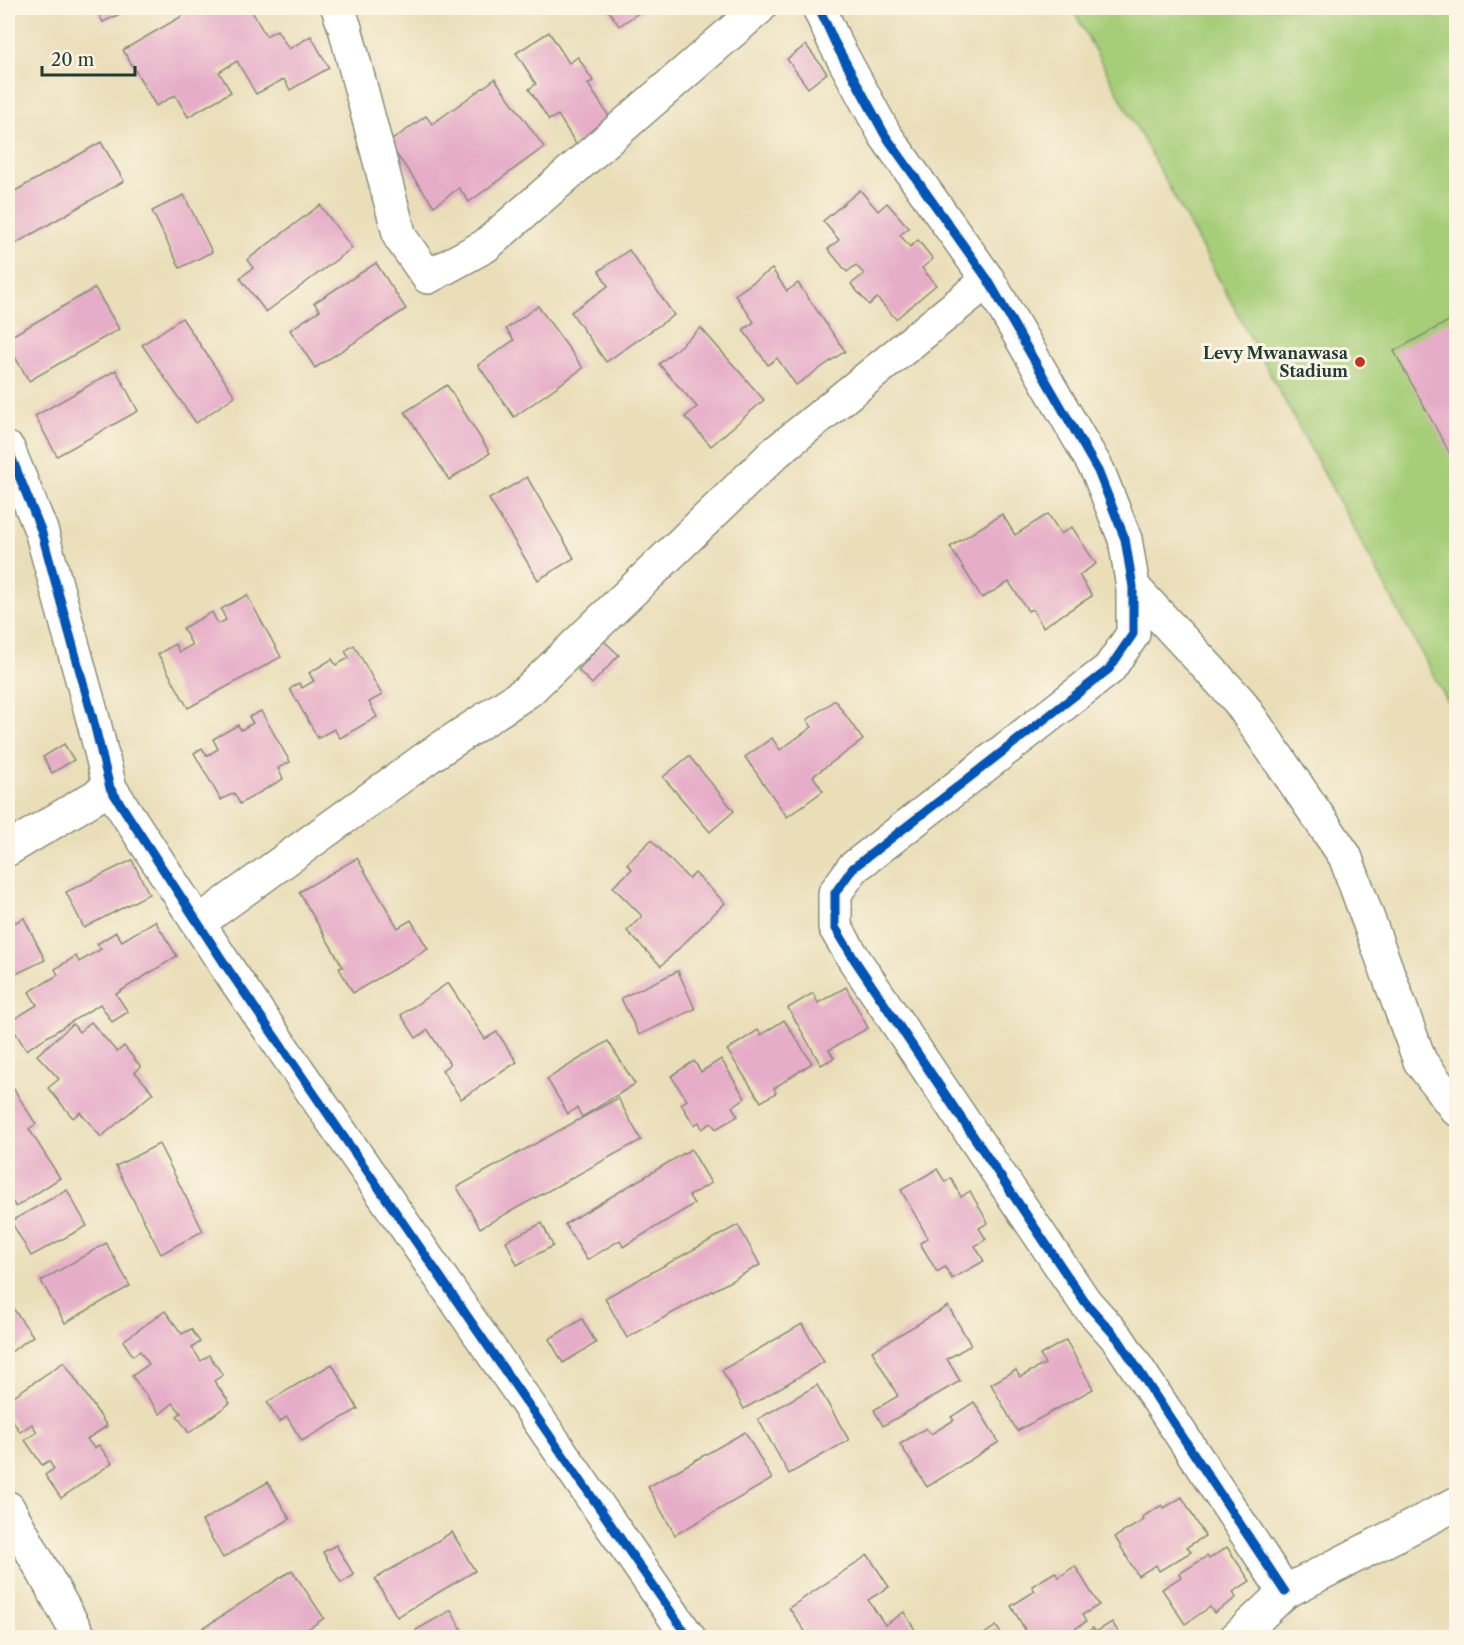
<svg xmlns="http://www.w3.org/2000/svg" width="1464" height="1645" viewBox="0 0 1464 1645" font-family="'Libre Caslon Text',serif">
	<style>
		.park { fill: #a6cd78; stroke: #628556; stroke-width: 1.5 }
		.building { fill: #e6adc8 }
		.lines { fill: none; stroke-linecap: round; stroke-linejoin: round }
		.minor-casing { stroke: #848e76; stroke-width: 36 }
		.minor { stroke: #fff; stroke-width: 33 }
		.cycleway-casing { stroke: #fcf5e5; stroke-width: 13 }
		.cycleway { stroke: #0057b8; stroke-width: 9 }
		.poi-dot { fill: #c8321e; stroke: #fcf5e5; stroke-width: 2 }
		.labels { text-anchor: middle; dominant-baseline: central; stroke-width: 6; stroke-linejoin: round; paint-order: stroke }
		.poi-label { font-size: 16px; font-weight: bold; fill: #1f3d34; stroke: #fcf5e5; text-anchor: end }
	</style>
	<rect width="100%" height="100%" fill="#fcf5e5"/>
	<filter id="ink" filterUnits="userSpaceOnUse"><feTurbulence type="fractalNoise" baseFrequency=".0167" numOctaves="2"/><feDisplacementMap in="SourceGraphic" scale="12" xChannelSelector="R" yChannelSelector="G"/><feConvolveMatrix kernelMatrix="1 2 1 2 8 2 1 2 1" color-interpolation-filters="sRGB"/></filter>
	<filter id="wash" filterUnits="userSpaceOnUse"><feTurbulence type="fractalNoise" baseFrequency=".008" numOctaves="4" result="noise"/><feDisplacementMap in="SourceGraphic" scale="24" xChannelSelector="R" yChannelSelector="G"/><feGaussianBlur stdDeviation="1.35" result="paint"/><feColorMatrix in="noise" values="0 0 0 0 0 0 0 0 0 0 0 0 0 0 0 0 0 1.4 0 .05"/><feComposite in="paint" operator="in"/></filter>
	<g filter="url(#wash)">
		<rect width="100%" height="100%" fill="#eadeb9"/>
		<polygon class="park" points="1072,8 1456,8 1456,717"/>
		<g id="blocks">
			<g class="building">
				<polygon points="95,8 119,8 122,13 103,22"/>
				<polygon points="196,8 250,8 266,36 277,30 289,49 311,36 329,68 290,90 284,79 256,94 237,61 219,72 231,92 188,117 175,95 156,106 123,50"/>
				<polygon points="607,8 641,8 643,10 619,26"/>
				<polygon points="549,32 569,63 578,57 593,81 588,84 614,124 578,147 558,115 549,120 529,89 536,84 516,53"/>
				<polygon points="806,45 827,73 808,88 787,59"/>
				<polygon points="495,79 544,147 469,202 459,188 434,206 388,143 426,116 432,124"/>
				<polygon points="101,142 124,181 8,248 8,195"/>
				<polygon points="860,190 878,211 887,203 909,228 900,235 910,247 918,240 933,259 922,268 936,285 896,319 877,298 869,305 851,284 864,274 856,265 847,272 828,249 839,240 823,221"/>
				<polygon points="184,195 212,252 180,268 152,211"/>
				<polygon points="320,205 352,248 266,312 240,278 253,268 247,260"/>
				<polygon points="629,250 674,315 606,362 571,312 608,286 599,271"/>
				<polygon points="376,263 406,309 315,368 290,330 320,310 314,303"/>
				<polygon points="772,269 787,291 798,283 845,351 796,385 777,358 768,365 743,330 754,322 735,295"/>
				<polygon points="95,288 119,329 29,381 8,345 8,338"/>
				<polygon points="538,306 583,368 514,417 478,365 514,340 506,329"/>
				<polygon points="1456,317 1456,465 1394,351"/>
				<polygon points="182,318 235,396 196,423 142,345"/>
				<polygon points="701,328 764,400 711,446 685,417 697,407 659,364"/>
				<polygon points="116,370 138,411 57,456 35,416"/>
				<polygon points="447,385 490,453 449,480 405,412"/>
				<polygon points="527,477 574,558 538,580 489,499"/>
				<polygon points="1002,514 1015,535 1048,514 1061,534 1072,527 1096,564 1079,575 1092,596 1043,627 1032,609 1028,611 1009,582 982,598 950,547"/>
				<polygon points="247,595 281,657 188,708 158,654 175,644 179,652 192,645 183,628 212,612 218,624 226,620 221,609"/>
				<polygon points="604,641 619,655 592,684 578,670"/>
				<polygon points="354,645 382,695 369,702 377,717 340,738 334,729 318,738 290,689 299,683 302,688 314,681 309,673 332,659 336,665 349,658 345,651"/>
				<polygon points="835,700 863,740 813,776 823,791 787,817 745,757 772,738 780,750 812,727 807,720"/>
				<polygon points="261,711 290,762 278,768 283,779 240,804 234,793 221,800 194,753 202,748 207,756 218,749 213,739 238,725 241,730 253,723 249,717"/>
				<polygon points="64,744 74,760 52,773 43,757"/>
				<polygon points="689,756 734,811 710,832 663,777"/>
				<polygon points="651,840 689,879 695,873 725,903 661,966 627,931 642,916 613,887 632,869 627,864"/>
				<polygon points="357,858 398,928 411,920 428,949 353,993 339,968 343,967 299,892"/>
				<polygon points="132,860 149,894 84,928 66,892"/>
				<polygon points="24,918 45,960 8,978 8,926"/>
				<polygon points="155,921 177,956 116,994 128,1012 112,1022 100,1004 26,1050 9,1022 37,1005 29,992 58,975 55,969 76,956 79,962 101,949 97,944 116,932 122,941"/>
				<polygon points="678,971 695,1009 639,1035 621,998"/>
				<polygon points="448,983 485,1039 497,1032 517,1062 461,1099 442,1070 450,1064 428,1030 416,1038 401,1015"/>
				<polygon points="846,987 868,1028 829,1050 834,1058 821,1065 788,1008 813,993 818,1003"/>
				<polygon points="784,1020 812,1063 774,1088 776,1093 761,1102 727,1050 758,1030 761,1035"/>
				<polygon points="91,1022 117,1052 124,1046 141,1067 135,1072 153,1093 101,1137 80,1112 73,1118 48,1088 59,1079 37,1055 73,1024 79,1032"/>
				<polygon points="608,1041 635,1084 582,1117 577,1108 568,1114 547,1079"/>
				<polygon points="721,1059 745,1098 732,1107 738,1116 716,1129 711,1123 702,1129 699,1122 694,1125 681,1104 687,1100 671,1076 694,1061 701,1072"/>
				<polygon points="13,1088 36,1124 29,1129 60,1178 16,1207 8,1195 8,1092"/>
				<polygon points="618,1098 641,1140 480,1228 457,1187"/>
				<polygon points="159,1144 203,1231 161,1254 116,1166"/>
				<polygon points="691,1149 711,1183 689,1196 694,1204 623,1247 620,1240 587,1260 565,1224"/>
				<polygon points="937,1169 945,1182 951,1178 961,1197 970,1191 988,1223 979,1228 986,1239 975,1246 984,1261 952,1279 945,1267 937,1272 920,1243 928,1238 901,1190"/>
				<polygon points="67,1190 87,1226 31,1256 11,1221"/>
				<polygon points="542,1223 553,1246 517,1265 506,1241"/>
				<polygon points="738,1225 760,1265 627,1338 605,1298"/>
				<polygon points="106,1243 130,1286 65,1323 41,1281"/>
				<polygon points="10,1304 33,1336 8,1354 8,1305"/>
				<polygon points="948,1306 971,1345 947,1359 960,1381 883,1426 874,1410 898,1396 872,1351"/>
				<polygon points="165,1311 182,1334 191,1329 200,1342 192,1348 201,1361 209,1355 223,1375 214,1381 230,1403 189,1433 177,1416 181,1413 173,1403 160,1414 132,1376 149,1364 140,1351 133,1356 123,1341"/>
				<polygon points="582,1319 596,1343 563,1363 549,1339"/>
				<polygon points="802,1324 824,1362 744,1409 722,1370"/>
				<polygon points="1066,1340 1093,1389 1017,1431 991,1384 1016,1370 1020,1377 1045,1364 1040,1355"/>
				<polygon points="64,1362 107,1426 87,1439 94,1448 99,1445 112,1463 61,1498 45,1475 54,1469 49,1461 42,1465 25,1440 37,1432 32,1424 20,1432 8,1414 8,1400"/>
				<polygon points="332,1364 358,1409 302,1441 287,1417 279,1422 267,1402"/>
				<polygon points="817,1385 849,1440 789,1474 758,1419"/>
				<polygon points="974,1402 999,1442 927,1487 900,1444 926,1428 931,1434 954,1420 951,1417"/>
				<polygon points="745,1432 772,1479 675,1535 648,1487"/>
				<polygon points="268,1482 290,1519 223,1558 202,1521"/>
				<polygon points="1182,1497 1205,1536 1187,1547 1191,1552 1159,1571 1156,1565 1138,1576 1115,1537 1144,1520 1142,1517 1162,1505 1164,1508"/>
				<polygon points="452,1532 475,1571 397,1617 375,1579"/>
				<polygon points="336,1545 354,1575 341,1583 323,1552"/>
				<polygon points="1227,1547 1250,1581 1233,1592 1236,1598 1214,1613 1210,1607 1185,1624 1162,1589 1181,1577 1179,1574 1207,1556 1209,1559"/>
				<polygon points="868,1555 889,1587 868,1600 885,1625 904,1612 920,1638 802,1638 807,1634 789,1608"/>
				<polygon points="1075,1566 1099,1605 1082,1615 1086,1622 1060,1638 1053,1638 1051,1634 1045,1638 1030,1638 1011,1606 1035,1591 1032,1586 1055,1572 1059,1577"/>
				<polygon points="292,1570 324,1618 295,1638 197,1638 194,1634"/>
				<polygon points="451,1610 466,1638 420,1638 416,1630"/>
				<polygon points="1112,1622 1122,1638 1079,1638 1093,1628 1096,1632"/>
				<polygon points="996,1626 1004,1638 978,1638"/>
			</g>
		</g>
	</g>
	<g filter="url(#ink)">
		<use href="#blocks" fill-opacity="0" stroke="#848e76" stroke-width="1.5"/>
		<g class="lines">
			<g class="minor-casing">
				<g id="minor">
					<polyline points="338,8 345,28 400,237 428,277 485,246 759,8"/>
					<polyline points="819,8 835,43 885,135 988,280 1098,471 1125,539 1133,587 1133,634 1109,669 853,868 835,893 835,927 854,959 1085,1302 1118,1339 1285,1592"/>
					<polyline points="8,449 41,530 93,719 110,788 228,969 689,1638"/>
					<polyline points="1133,587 1239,701 1345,856 1420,1061 1456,1109"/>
					<polyline points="8,849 110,788"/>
					<polyline points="198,923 428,757 528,691 775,453 988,280"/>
					<polyline points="8,1508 80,1638"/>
					<polyline points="1236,1638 1285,1592 1456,1504"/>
				</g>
			</g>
			<use href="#minor" class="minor"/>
			<g class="cycleway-casing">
				<g id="cycleway">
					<polyline points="819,8 835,43 885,135 988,280 1098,471 1125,539 1133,587 1133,634 1109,669 853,868 835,893 835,927 854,959 1085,1302 1118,1339 1285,1592"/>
					<polyline points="8,449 41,530 93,719 110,788 228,969 689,1638"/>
				</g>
			</g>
			<use href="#cycleway" class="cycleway"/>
		</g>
	</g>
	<circle class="poi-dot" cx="1360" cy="362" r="6"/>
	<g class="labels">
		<g class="poi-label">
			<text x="1348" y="353">Levy Mwanawasa<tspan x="1348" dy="18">Stadium</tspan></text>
		</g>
	</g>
	<rect width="1464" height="1645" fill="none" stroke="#fcf5e5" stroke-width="30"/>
	<path d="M42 66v9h93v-9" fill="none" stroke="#1f3d34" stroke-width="3"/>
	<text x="51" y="66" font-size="18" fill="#1f3d34" stroke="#fcf5e5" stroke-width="4.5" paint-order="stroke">20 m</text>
</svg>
